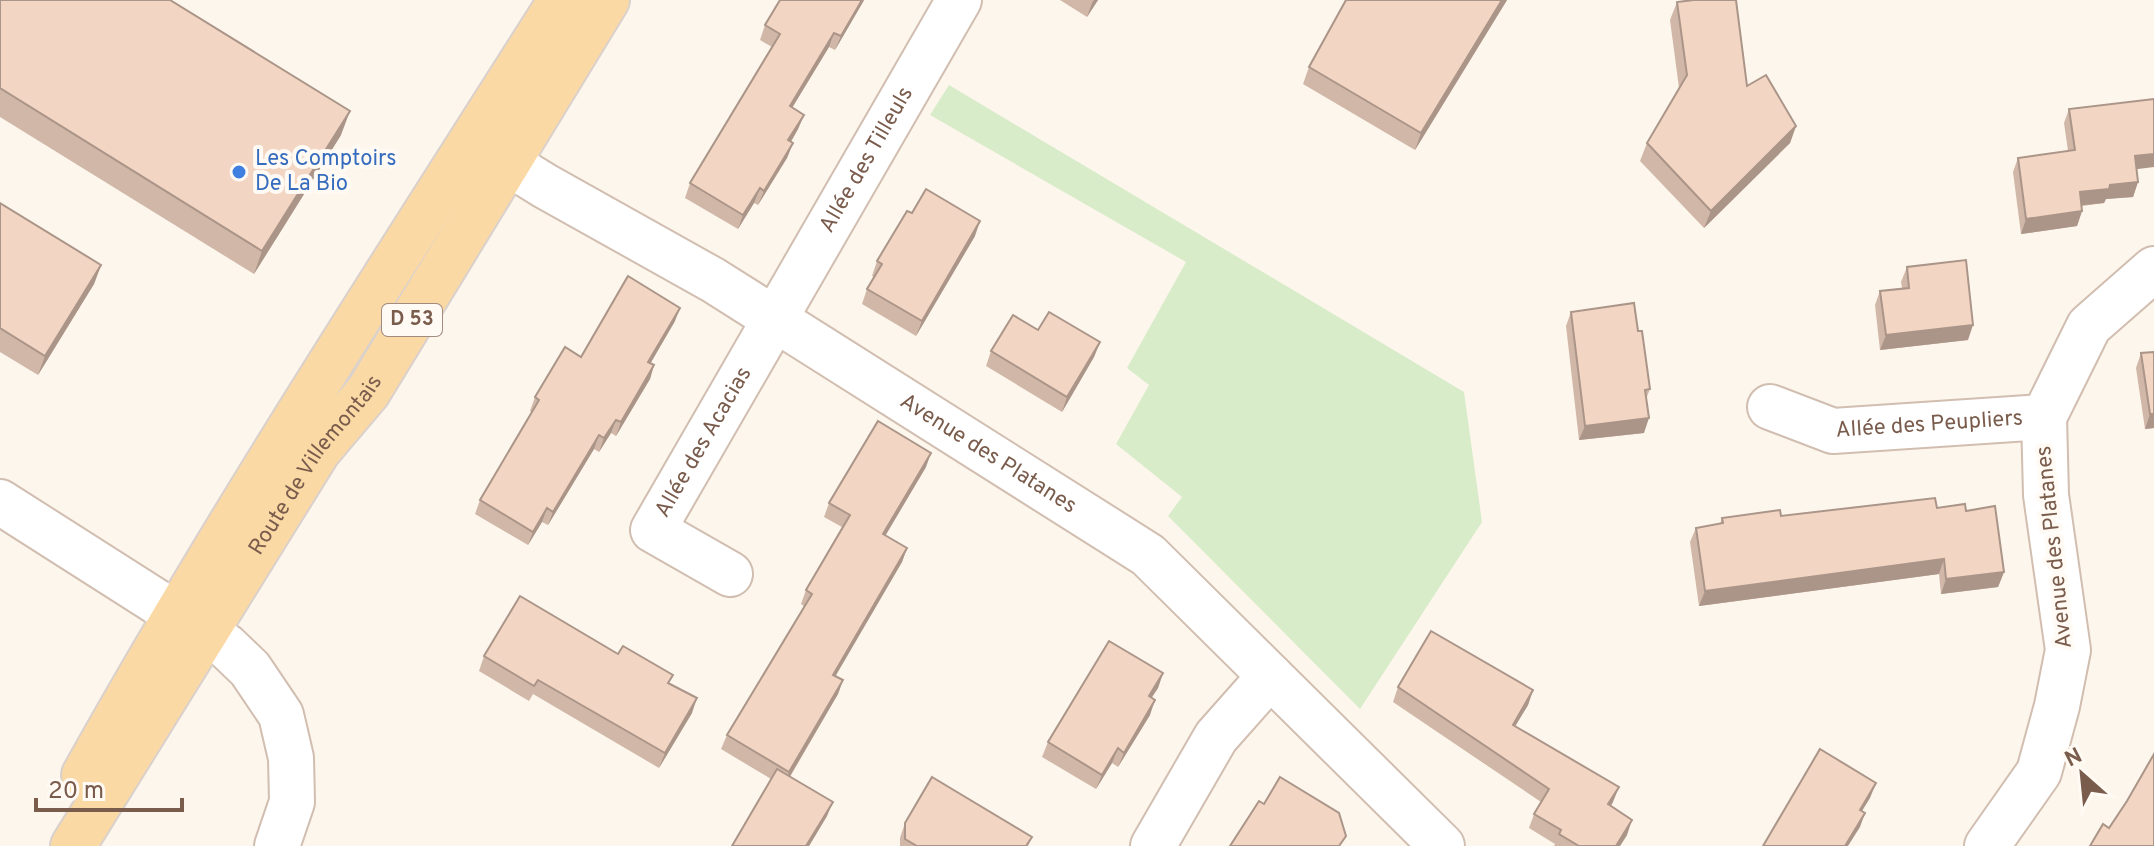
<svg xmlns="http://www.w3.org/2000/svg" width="2154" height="846" viewBox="0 0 2154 846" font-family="Overpass,sans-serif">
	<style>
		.green { fill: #d8ecc9 }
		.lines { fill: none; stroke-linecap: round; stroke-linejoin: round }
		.minor-casing { stroke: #d1beb0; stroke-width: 48 }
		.major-casing { stroke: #dad1cd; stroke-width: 48 }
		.minor { stroke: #fff; stroke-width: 44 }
		.major { stroke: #fbd9a5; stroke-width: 44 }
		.wall { fill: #d1b7a8 }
		.shaded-wall { fill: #aa9588 }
		.building { fill: #f3d5c3; stroke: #aa9588; stroke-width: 2 }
		.shop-dot { fill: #3f7fe0; stroke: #fffaf3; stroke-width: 3 }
		.labels { text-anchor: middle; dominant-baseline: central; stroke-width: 8; stroke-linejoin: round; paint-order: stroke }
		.shield { fill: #fffaf3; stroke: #a28b7f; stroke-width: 2 }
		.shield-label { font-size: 20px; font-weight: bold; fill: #7a5c4d }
		.shop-label { font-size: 22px; fill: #366cbe; stroke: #fffaf3; text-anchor: start }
		.street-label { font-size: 22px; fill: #7a5c4d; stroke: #fffaf3 }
	</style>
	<rect width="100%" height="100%" fill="#fdf6ec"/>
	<polygon class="green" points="949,85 1464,392 1482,522 1360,709 1168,516 1182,497 1116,444 1149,385 1127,368 1186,262 930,115"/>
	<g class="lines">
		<g class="minor-casing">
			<g id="minor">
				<path id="s1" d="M 477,144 L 545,186 L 713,280 L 1148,555 L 1442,846"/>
				<path id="s2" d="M 1770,407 L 1833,431 L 2044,417"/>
				<polyline points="0,502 226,646 250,669 281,715 291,758 292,802 277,846"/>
				<path id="s3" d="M 730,574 L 653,530 L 959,0"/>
				<polyline points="1153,846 1216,737 1270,676"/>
				<polyline points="1987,846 2039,772 2057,706 2068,650 2046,495 2044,417 2089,326 2154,269"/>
			</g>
		</g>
		<g class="major-casing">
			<g id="major">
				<path d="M 84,775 C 232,510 399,256 561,0"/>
				<path id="s4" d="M 73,846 L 318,451 L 368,392 L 607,0"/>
			</g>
		</g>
		<use href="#minor" class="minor"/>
		<use href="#major" class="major"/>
	</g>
	<g class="wall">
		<polygon points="0,0 341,135 254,274 0,117"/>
		<polygon points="780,0 864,0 835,50 829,47 792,108 804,115 798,129 791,142 793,143 787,158 758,205 754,203 738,229 685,198 690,183 772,47 760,40 765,25"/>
		<polygon points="1060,0 1098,0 1087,17"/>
		<polygon points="1346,0 1507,0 1415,150 1303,84 1309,67"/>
		<polygon points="1677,2 1747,86 1796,126 1790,143 1704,228 1640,161 1647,143 1679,88 1670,20"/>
		<polygon points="2069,109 2137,169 2138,182 2133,197 2106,199 2104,203 2082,206 2082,211 2077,226 2021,234 2013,172 2018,158 2068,151 2064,123"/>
		<polygon points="0,203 101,265 94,284 38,375 0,352"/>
		<polygon points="912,213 975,236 916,336 862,304 867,289 874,277 872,276 877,261"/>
		<polygon points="1907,267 1968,340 1880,350 1875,305 1880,291 1902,288 1901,282"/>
		<polygon points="1571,312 1638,331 1650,389 1646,399 1644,433 1579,440 1566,326"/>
		<polygon points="675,321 650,364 654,365 650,379 616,436 611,433 599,452 594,449 548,525 542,522 528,545 475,514 480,500 532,412 530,411 535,397 581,357"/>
		<polygon points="1038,330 1100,342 1094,357 1062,412 986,366 991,351"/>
		<polygon points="2154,352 2154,428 2145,429 2136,368 2141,353"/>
		<polygon points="926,467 885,536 907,548 902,562 835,676 843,680 838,694 790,777 827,816 809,846 732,846 771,779 721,749 727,735 805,607 801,604 806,590 842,527 824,517 829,503"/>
		<polygon points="1937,508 1966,511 2004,572 1998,587 1941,594 1939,574 1699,606 1690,542 1696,528 1720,524 1722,518 1781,516"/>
		<polygon points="618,654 670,683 692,713 659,768 533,694 529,701 479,671 484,656"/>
		<polygon points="1163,673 1158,688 1151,698 1150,715 1118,767 1112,763 1096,789 1042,757 1048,742"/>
		<polygon points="1398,687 1533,690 1528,705 1515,726 1613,802 1611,806 1627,835 1620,846 1554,846 1555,844 1529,828 1534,814 1541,802 1393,702"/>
		<polygon points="905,823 1032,837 1028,846 900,846 900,838"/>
	</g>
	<g class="shaded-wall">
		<polygon points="862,0 864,0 863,2 835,50 841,36"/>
		<polygon points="1094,0 1098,0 1087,17 1092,3"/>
		<polygon points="1502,0 1507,0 1415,150 1421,133"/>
		<polygon points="834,33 829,47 784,121 790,106"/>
		<polygon points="350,111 341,135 254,274 262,251"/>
		<polygon points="804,115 798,129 783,155 788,140"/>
		<polygon points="1796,126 1790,143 1704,228 1711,211"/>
		<polygon points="793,143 787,158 758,205 764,191"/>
		<polygon points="2154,154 2154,167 2130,170 2135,156"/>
		<polygon points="2138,182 2133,197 2106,199 2104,203 2075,206 2080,192 2110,185"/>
		<polygon points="760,188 754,203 738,229 743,215"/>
		<polygon points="2082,211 2077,226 2021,234 2026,219"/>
		<polygon points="980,221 975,236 916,336 922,321"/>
		<polygon points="101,265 94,284 38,375 45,356"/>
		<polygon points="680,308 675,321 643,376 648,362"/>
		<polygon points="1973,325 1968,340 1880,350 1886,335"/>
		<polygon points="1100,342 1094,357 1062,412 1067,397"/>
		<polygon points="654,365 650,379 616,436 621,422"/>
		<polygon points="2150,414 2154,414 2154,428 2145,429"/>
		<polygon points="1649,418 1644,433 1579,440 1585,426"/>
		<polygon points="616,420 611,433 599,452 604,438"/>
		<polygon points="599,435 594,449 548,525 553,512"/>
		<polygon points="931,453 926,467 878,548 883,534"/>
		<polygon points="547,508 542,522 528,545 533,532"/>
		<polygon points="907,548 902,562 828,689 833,675"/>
		<polygon points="1944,559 1939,574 1699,606 1705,591"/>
		<polygon points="2004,572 1998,587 1941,594 1946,579"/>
		<polygon points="1163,673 1158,688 1143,711 1149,696"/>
		<polygon points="843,680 838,694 784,786 789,772"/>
		<polygon points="1533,690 1528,705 1507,740 1513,725"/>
		<polygon points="697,698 692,713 659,768 665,753"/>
		<polygon points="1155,700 1150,715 1118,767 1124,753"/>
		<polygon points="1118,748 1112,763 1096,789 1102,775"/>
		<polygon points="1876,783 1870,798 1854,824 1860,810"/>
		<polygon points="1619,787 1613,802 1602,819 1608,804"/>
		<polygon points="833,802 827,816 809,846 806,846"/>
		<polygon points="1865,813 1860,827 1848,846 1845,846"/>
		<polygon points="1632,820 1627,835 1620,846 1616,846"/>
	</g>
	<g class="building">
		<polygon points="0,0 170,0 350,111 262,251 0,88"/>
		<polygon points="780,0 862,0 841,36 834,33 790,106 804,115 788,140 793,143 764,191 760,188 743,215 690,183 780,34 765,25"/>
		<polygon points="1346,0 1502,0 1421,133 1309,67"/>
		<polygon points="1694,0 1736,0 1747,86 1766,75 1796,126 1711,211 1647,143 1687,75 1677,2"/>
		<polygon points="2154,99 2154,154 2135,156 2138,182 2110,185 2109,189 2080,192 2082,211 2026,219 2018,158 2075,150 2069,109"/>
		<polygon points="926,189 980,221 922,321 867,289 882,264 877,261 907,211 912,213"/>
		<polygon points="0,203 101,265 45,356 0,328"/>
		<polygon points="1966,260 1973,325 1886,335 1880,291 1909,288 1907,267"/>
		<polygon points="628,276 680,308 648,362 654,365 621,422 616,420 604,438 599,435 553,512 547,508 533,532 480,500 539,400 535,397 565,347 581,357"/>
		<polygon points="1634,303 1638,331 1642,331 1650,389 1645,390 1649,418 1585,426 1571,312"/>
		<polygon points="1049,312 1100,342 1067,397 991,351 1013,315 1038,330"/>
		<polygon points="2154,352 2154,414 2150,414 2141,353"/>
		<polygon points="878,421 931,453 883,534 907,548 833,675 843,680 789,772 727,735 812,594 806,590 850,515 829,503"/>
		<polygon points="1935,498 1937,508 1965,504 1966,511 1995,506 2004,572 1946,579 1944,559 1705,591 1696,528 1723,523 1722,518 1780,510 1781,516"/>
		<polygon points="520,596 618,654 623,646 673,675 668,683 697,698 665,753 538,680 534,686 484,656"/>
		<polygon points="1431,631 1533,690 1513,725 1619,787 1608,804 1632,820 1616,846 1579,846 1559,834 1561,830 1534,814 1549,789 1398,687"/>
		<polygon points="1109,641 1163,673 1149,696 1155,700 1124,753 1118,748 1102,775 1048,742"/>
		<polygon points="1820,749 1876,783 1860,810 1865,813 1845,846 1763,846"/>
		<polygon points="2154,754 2154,846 2090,846 2103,824 2109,828 2127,801"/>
		<polygon points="777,769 833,802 806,846 732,846"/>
		<polygon points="932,777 1032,837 1026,846 917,846 905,839 905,823"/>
		<polygon points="1280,777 1339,813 1346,836 1339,846 1230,846 1259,801 1264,804"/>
	</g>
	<circle class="shop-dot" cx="239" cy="172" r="8"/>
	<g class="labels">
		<rect class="shield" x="382" y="304" width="60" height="32" rx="6"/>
		<g class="shield-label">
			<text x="412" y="320">D 53</text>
		</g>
		<g class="shop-label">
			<text x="255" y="159">Les Comptoirs<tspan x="255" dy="25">De La Bio</tspan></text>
		</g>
		<g class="street-label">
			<text stroke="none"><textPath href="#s3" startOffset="516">Allée des Tilleuls</textPath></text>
			<text stroke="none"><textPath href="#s2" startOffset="164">Allée des Peupliers</textPath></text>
			<text stroke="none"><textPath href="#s3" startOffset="190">Allée des Acacias</textPath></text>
			<text stroke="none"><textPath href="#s1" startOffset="598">Avenue des Platanes</textPath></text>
			<text stroke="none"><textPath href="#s4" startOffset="452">Route de Villemontais</textPath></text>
			<text transform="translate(2055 547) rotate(-96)">Avenue des Platanes</text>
		</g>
	</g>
	<g transform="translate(2082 774) rotate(333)" stroke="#fffaf3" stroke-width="6" paint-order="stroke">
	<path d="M0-6L14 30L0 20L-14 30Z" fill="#7a5c4d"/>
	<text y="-12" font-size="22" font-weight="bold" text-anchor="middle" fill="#7a5c4d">N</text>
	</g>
	<path d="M36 798v12h146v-12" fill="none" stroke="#7a5c4d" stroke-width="4"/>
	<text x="48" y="798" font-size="24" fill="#7a5c4d" stroke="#fffaf3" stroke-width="6" paint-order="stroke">20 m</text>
</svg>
